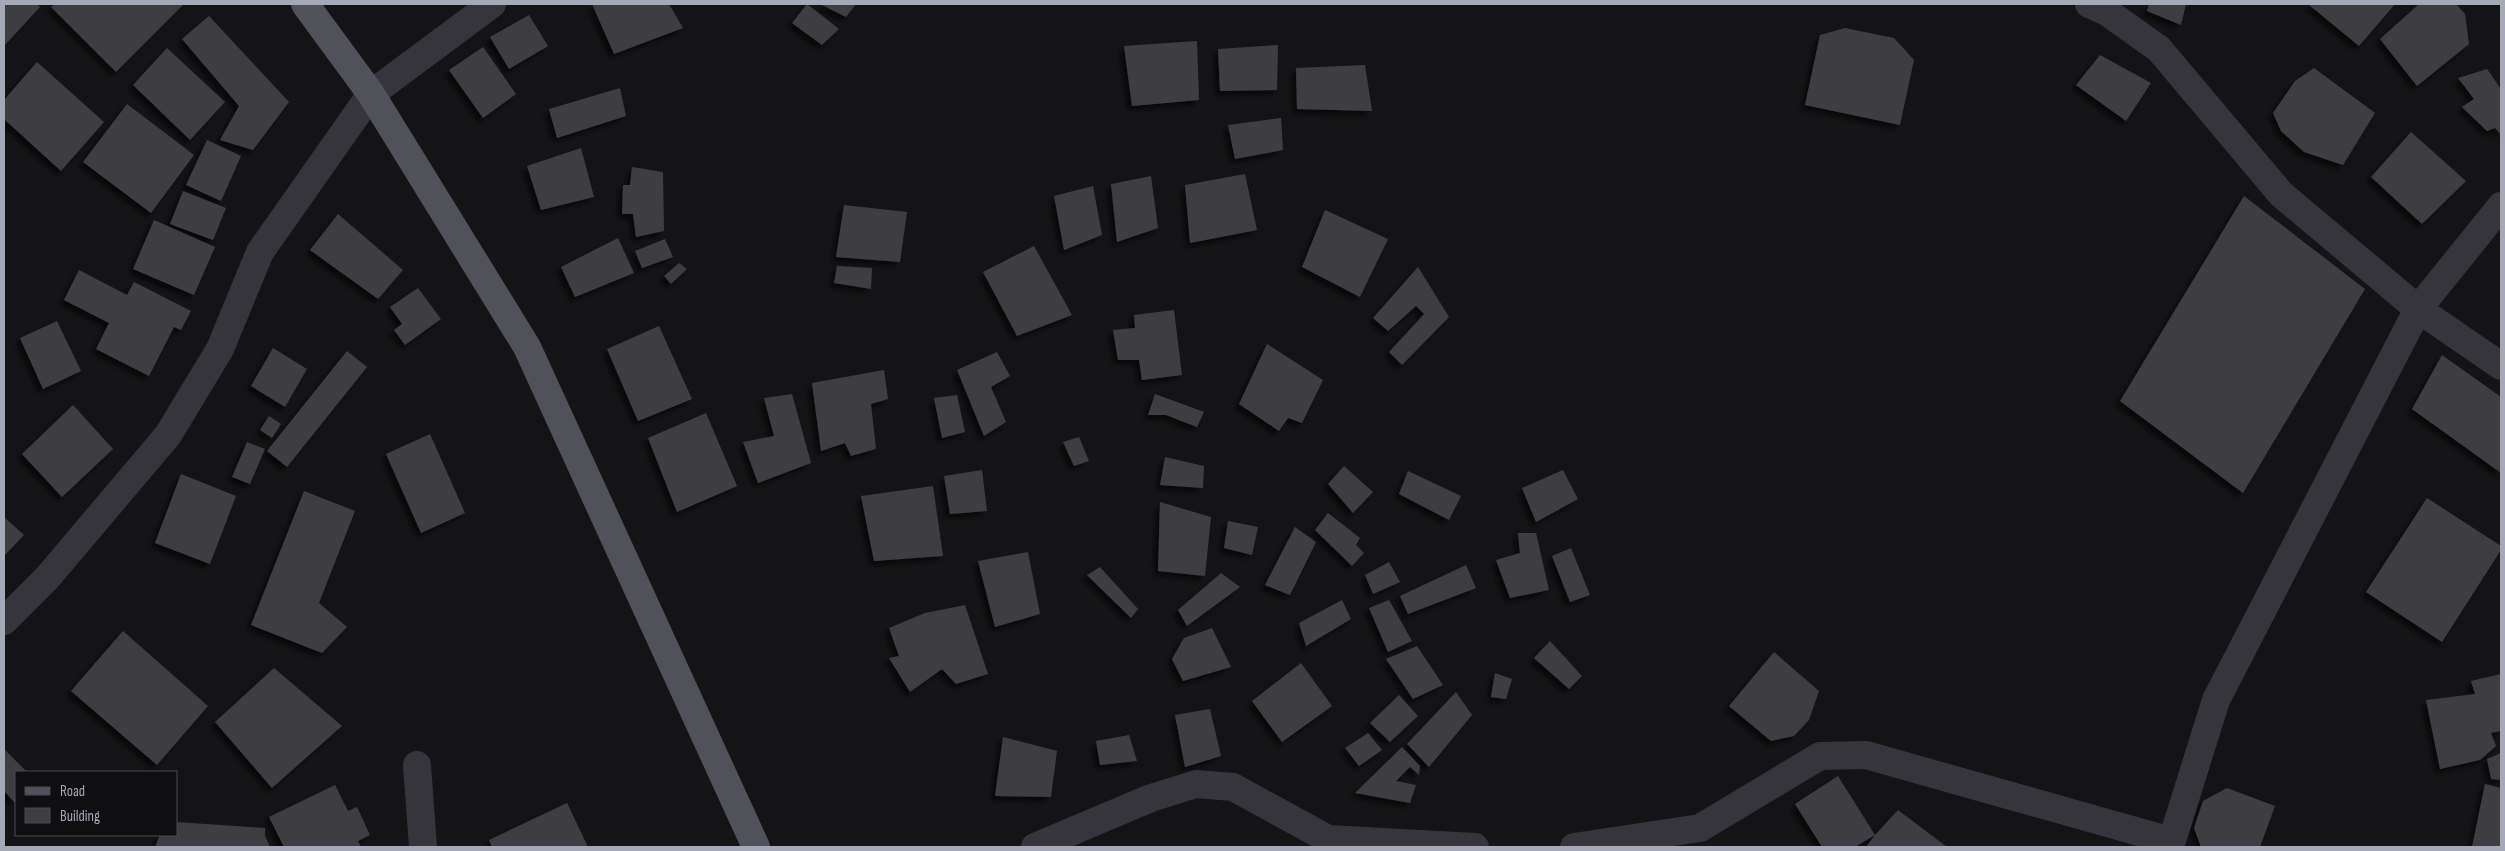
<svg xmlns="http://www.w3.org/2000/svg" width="2505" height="851" viewBox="0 0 2505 851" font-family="'Sofia Sans Condensed',sans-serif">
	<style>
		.building { fill: #3e3e43; filter: url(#shadow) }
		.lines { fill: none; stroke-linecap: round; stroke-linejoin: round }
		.street { stroke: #35353b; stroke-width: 28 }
		.primary { stroke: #51515a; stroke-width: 28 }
	</style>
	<defs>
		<filter id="shadow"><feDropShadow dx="-4.5" dy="4.5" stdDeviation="2.5" flood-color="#0009"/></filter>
	</defs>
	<rect width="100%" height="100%" fill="#141416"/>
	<g class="building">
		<polygon points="4,4 37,4 40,7 4,46"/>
		<polygon points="55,4 184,4 116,72 51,7"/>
		<polygon points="592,4 669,4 683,28 614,54"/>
		<polygon points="807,4 839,29 822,45 792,23"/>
		<polygon points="820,4 856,4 846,17"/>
		<polygon points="2149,4 2186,4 2181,25 2147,11"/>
		<polygon points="2308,4 2395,4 2359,46"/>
		<polygon points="2419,4 2456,4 2465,14 2469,44 2417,86 2380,39"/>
		<polygon points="529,15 548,46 509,69 490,37"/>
		<polygon points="209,16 289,102 253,150 220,140 239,106 182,39"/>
		<polygon points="1845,28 1894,38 1914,60 1900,125 1805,105 1820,35"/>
		<polygon points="1197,41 1199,100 1132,106 1124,46"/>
		<polygon points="1278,45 1277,90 1220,91 1218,49"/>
		<polygon points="483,47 516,94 483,118 449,70"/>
		<polygon points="167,48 225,102 190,140 133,85"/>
		<polygon points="2100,55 2151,83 2126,121 2076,85"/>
		<polygon points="37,62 104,122 61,171 4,119 4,100"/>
		<polygon points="1365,65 1372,111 1297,109 1296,68"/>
		<polygon points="2314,68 2375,113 2343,165 2304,152 2281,131 2273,113 2295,81"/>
		<polygon points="2487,69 2501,89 2501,135 2495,128 2487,131 2462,107 2474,99 2458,78"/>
		<polygon points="620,88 626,116 557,138 549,109"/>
		<polygon points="127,104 194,155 151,213 83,162"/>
		<polygon points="1281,118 1283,150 1235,159 1228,125"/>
		<polygon points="2411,132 2466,181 2422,224 2371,177"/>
		<polygon points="207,140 241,156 221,201 186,185"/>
		<polygon points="581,148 594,197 541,210 527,166"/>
		<polygon points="632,167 663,172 664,231 636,237 633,214 622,214 623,185 630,185"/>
		<polygon points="1245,174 1257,230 1190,243 1185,185"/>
		<polygon points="1151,176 1158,228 1117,242 1111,184"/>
		<polygon points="1093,186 1102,235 1064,250 1054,196"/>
		<polygon points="183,191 226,208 213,240 170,224"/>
		<polygon points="2244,196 2365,289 2243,493 2120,401"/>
		<polygon points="844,205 907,212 900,262 836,257"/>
		<polygon points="1325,210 1388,239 1360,297 1302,267"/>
		<polygon points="338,214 403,270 378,299 310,250"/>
		<polygon points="154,220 215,247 194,295 133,269"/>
		<polygon points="618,238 634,273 575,297 561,267"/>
		<polygon points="665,239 673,257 642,268 635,251"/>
		<polygon points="1034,246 1072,315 1017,336 983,272"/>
		<polygon points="679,263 687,269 671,284 664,276"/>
		<polygon points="837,266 872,268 871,289 834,283"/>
		<polygon points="1418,267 1449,317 1402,365 1389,352 1424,314 1416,306 1388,331 1373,318"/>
		<polygon points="79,270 127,295 134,282 191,311 181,330 174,327 149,376 96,349 109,323 64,300"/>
		<polygon points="418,288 441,319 405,345 394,330 402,324 390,307"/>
		<polygon points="1174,310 1182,375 1142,380 1139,360 1118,360 1113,330 1135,328 1134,315"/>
		<polygon points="57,321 81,371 43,389 20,338"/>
		<polygon points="659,326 692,399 638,421 607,349"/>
		<polygon points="1267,344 1323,380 1302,423 1288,418 1279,431 1239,404"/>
		<polygon points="273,348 307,369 285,407 251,386"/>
		<polygon points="347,351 367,367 287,467 267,451"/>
		<polygon points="997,352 1010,376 991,387 1006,422 984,436 957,370"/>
		<polygon points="2442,355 2501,397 2501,473 2412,409"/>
		<polygon points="884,370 888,399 871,404 876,449 851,456 845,443 821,451 812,383"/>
		<polygon points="792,394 811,463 758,483 743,442 774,436 764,398"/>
		<polygon points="1155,394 1204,412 1197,427 1166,415 1148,415"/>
		<polygon points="957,395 965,432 942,438 934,398"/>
		<polygon points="73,405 113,449 62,497 22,454"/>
		<polygon points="706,413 737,486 677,512 648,438"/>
		<polygon points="269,416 281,424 272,438 260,430"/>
		<polygon points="430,434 465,513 421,533 386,454"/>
		<polygon points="1079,437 1089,461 1074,466 1063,442"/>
		<polygon points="247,442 265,449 250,484 232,477"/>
		<polygon points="1165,457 1204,466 1203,488 1160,485"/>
		<polygon points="1344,466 1373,492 1353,513 1328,484"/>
		<polygon points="982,470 987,511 950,514 944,476"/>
		<polygon points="1563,470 1578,499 1536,522 1522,488"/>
		<polygon points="1408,471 1461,496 1449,520 1399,494"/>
		<polygon points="181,474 236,496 210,564 155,543"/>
		<polygon points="933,486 943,556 874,561 861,496"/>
		<polygon points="304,491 355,511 319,603 347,627 322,653 251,625"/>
		<polygon points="2427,498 2501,546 2501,550 2442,642 2366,592"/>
		<polygon points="1160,502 1211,517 1205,576 1158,571"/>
		<polygon points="1328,513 1360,538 1356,545 1364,553 1352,566 1315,530"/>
		<polygon points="4,517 24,535 4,556"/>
		<polygon points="1228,521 1258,527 1252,555 1224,548"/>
		<polygon points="1295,527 1316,542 1290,595 1265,585"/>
		<polygon points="1518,533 1536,533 1549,590 1510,598 1496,560 1520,553"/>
		<polygon points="1571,548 1590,595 1570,602 1552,556"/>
		<polygon points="1028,552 1040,614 995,627 978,561"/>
		<polygon points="1389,562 1400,582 1373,594 1365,575"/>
		<polygon points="1466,565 1476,588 1408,614 1400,596"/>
		<polygon points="1100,567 1138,609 1131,618 1087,575"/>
		<polygon points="1221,573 1240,587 1187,626 1178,610"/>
		<polygon points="1342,600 1351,619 1306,646 1299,623"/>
		<polygon points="1389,600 1412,641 1388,652 1369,608"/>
		<polygon points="965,605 988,674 956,684 942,669 910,692 889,658 899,656 889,628 925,613"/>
		<polygon points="1212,628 1231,667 1183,681 1172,659 1184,638"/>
		<polygon points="123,631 208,706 157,765 71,691"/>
		<polygon points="1550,641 1582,676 1569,689 1534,658"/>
		<polygon points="1417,646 1443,685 1413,699 1386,659"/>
		<polygon points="1774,652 1819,691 1809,720 1794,736 1771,741 1729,706"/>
		<polygon points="1301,663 1332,706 1282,742 1252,701"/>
		<polygon points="274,668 342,726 272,788 215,722"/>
		<polygon points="1495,673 1512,679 1506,699 1491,697"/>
		<polygon points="2501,674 2501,731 2491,733 2496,746 2480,760 2440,769 2426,700 2475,694 2471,681"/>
		<polygon points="1456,692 1472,715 1429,767 1407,744"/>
		<polygon points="1399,695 1418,716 1390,742 1370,723"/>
		<polygon points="1210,709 1221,756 1185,767 1175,715"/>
		<polygon points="1368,733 1382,750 1359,766 1345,748"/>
		<polygon points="1129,735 1137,761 1100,765 1096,741"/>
		<polygon points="1003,737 1057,751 1051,797 995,796"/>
		<polygon points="1402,747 1420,766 1419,775 1410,767 1396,781 1416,785 1410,803 1355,793"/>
		<polygon points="4,749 27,772 16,772 16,804 4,791"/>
		<polygon points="2501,753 2501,780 2491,779 2487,759"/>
		<polygon points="1838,776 1875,835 1855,847 1822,847 1795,804"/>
		<polygon points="2485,784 2501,788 2501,847 2472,847"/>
		<polygon points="335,785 348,811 357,807 370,835 358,841 361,847 284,847 269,817"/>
		<polygon points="2227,788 2275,806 2260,847 2201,847 2194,828 2203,801"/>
		<polygon points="567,803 588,847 492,847 489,840"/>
		<polygon points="1898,810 1947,847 1866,847 1875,835"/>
		<polygon points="176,822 265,828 265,836 270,847 155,847 160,835 176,835"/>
	</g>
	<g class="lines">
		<g class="street">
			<polyline points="2089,4 2107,12 2159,49 2281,194 2418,309 2501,366"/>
			<polyline points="4,621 47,578 168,435 220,349 260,252 371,94 492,4"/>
			<polyline points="417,765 423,847"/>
			<polyline points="1035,847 1151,798 1196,784 1233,787 1328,839 1475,847"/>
			<polyline points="1574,847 1700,828 1820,756 1866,755 2171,841"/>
			<polyline points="2170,847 2216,700 2418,309 2501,206"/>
		</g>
		<polyline class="primary" points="305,4 371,94 527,347 756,847"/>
	</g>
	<rect width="2505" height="851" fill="none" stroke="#a5a8b6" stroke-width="10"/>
	<rect x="15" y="771" width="162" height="65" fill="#0f0f11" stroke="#4b4c53"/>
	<rect x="25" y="787" width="25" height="8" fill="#51515a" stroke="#4b4c53"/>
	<text x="60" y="796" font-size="15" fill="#a5a8b6">Road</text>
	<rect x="25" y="808" width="25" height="15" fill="#3e3e43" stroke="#4b4c53"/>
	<text x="60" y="821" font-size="15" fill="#a5a8b6">Building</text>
</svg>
